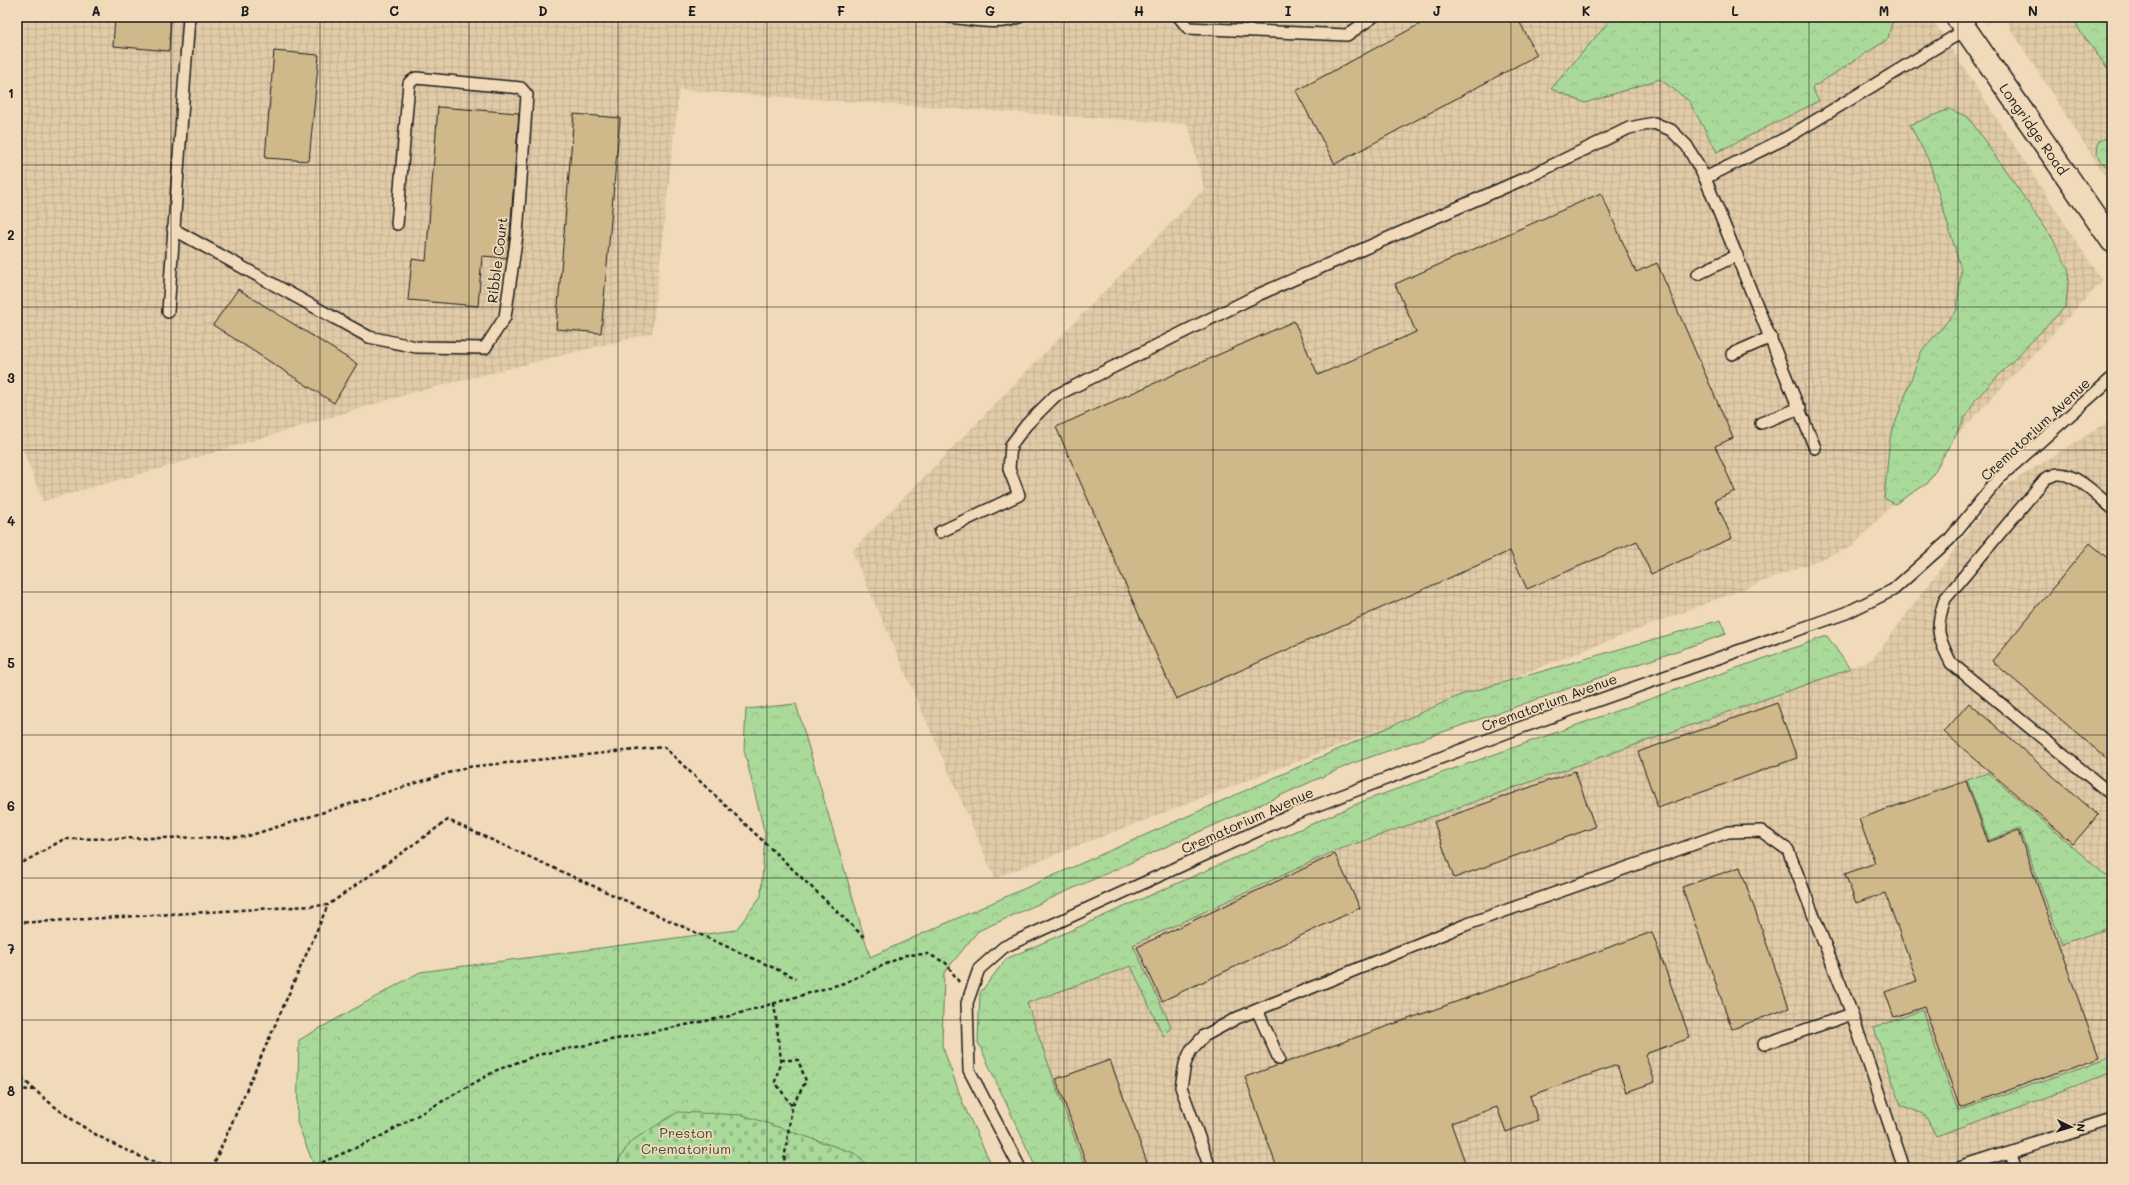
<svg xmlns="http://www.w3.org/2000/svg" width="2129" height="1185" viewBox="0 0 2129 1185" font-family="Mali,sans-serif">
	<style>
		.industrial { fill: url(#industrial-grid) }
		.forest { fill: url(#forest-crowns); stroke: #637b5b }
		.cemetery { fill: url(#cemetery-stones); stroke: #637b5b }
		.building { fill: #cfb98b; stroke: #1c1c1c }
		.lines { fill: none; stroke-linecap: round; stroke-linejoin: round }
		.lane-casing { stroke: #1c1c1c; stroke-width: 14 }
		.secondary-casing { stroke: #1c1c1c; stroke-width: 25 }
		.path { stroke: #1c1c1c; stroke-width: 2.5; stroke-dasharray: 4 3; stroke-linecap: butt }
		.lane { stroke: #f0dab9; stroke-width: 11 }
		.secondary { stroke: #f0dab9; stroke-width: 22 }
		.grid { fill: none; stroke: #1c1c1c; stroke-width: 1; stroke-opacity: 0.55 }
		.labels { text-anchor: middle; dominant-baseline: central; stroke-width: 3.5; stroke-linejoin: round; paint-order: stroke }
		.street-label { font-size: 14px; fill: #1c1c1c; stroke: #f0dab9 }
		.park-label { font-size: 14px; fill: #404c3c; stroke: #f0dab9 }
		.neatline { fill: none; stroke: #1c1c1c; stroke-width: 1.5 }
		.grid-label { font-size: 13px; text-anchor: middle; font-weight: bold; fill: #1c1c1c }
	</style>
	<defs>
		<pattern id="industrial-grid" width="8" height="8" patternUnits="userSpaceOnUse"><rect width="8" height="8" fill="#e2cca8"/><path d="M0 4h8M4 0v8" fill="none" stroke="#c1af90"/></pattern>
		<pattern id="forest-crowns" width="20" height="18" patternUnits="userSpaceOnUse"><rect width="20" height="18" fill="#aada9a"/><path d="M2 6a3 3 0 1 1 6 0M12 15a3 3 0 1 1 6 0" fill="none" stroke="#92ba84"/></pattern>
		<pattern id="cemetery-stones" width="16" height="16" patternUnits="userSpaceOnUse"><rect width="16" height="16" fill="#aada9a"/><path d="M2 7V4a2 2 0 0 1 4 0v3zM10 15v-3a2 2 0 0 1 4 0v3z" fill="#92ba84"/></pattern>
	</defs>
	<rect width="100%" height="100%" fill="#f0dab9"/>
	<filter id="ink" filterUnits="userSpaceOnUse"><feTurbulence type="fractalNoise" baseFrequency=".025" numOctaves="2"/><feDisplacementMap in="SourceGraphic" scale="8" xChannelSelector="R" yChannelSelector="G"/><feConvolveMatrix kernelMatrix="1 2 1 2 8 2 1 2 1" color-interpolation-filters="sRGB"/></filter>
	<g filter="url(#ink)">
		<g class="industrial">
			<polygon points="17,17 1931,17 2102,281 1852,547 995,878 852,551 1204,189 1188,124 679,90 652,333 415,392 165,467 43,501 17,435"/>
			<polygon points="2003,17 2112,17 2112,136 2111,135 2097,155 2112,175 2112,187"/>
			<polygon points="2112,416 2112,1168 1064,1168 1013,986 1133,945 1335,851 1873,659 1999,490 2105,424"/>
		</g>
		<g class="forest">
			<polygon points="1613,17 1893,17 1888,39 1812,88 1819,101 1717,152 1689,101 1660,79 1585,103 1551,89"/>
			<polygon points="2073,17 2112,17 2112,74 2081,33"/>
			<polygon points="1949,109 1968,117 2053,239 2069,271 2066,306 1976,399 1928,483 1895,504 1884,498 1890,438 1921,352 1957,310 1961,269 1929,161 1910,125"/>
			<polygon points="2111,135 2112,136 2112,175 2097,155 2098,142"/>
			<polygon points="1721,620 1726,634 1353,763 978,931 944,973 942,1045 964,1106 993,1168 870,1168 854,1153 630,1142 614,1168 315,1168 297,1122 299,1040 420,972 736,930 761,896 765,834 744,750 746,709 796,704 870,957 1463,694"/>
			<polygon points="1827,636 1850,669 1335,851 1133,945 1171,1026 1164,1038 1131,966 1027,1003 1085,1168 1036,1168 978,1042 980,993 1006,959 1366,800"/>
			<polygon points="1988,773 2112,881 2112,927 2062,944 2019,829 1989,840 1967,780"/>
			<polygon points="1922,1010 1958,1111 2112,1056 2112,1071 2061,1092 1936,1136 1925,1115 1901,1105 1874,1028"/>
		</g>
		<polygon class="cemetery" points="678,1112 743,1115 854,1153 870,1168 614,1168 630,1142"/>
		<g class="building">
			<polygon points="115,17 171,17 169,51 113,46"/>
			<polygon points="1433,17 1517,17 1537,55 1335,164 1296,91"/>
			<polygon points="274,51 319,55 309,161 265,158"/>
			<polygon points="438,107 519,113 510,234 507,258 482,256 478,306 408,300 412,259 426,261"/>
			<polygon points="574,114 620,118 601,333 556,329"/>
			<polygon points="1601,193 1636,272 1657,263 1733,438 1715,446 1735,491 1715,500 1732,538 1651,574 1637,541 1527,589 1510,551 1176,699 1056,427 1294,321 1318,375 1416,332 1395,284"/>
			<polygon points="238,289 357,364 334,403 213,325"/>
			<polygon points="2090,543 2112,562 2112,763 1992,661"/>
			<polygon points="1777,703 1797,758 1658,808 1638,752"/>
			<polygon points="1969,703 2098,815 2073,844 1944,732"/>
			<polygon points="1575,771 1595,827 1454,878 1434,822"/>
			<polygon points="1966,781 1988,842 2018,831 2099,1057 1960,1108 1924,1007 1894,1017 1885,992 1917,981 1885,893 1856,903 1845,874 1875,863 1859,819"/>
			<polygon points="1335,854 1360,908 1162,1001 1137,947"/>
			<polygon points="1740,867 1789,1008 1732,1029 1682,887"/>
			<polygon points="1652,932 1690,1038 1645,1054 1655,1082 1626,1092 1617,1065 1530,1096 1538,1120 1506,1132 1497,1107 1451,1123 1465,1162 1449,1168 1277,1168 1245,1077"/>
			<polygon points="1110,1060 1149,1168 1088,1168 1056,1079"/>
		</g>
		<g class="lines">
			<g class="lane-casing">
				<g id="lane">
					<path d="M 950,17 C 971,19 999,26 1019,17"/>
					<polyline points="1179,17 1188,28 1347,35 1373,17"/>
					<polyline points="173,229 369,337 416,347 485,348 505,317 517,235 527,95 521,88 416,78 409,83 397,224"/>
					<polyline points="1698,274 1737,255"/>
					<polyline points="168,312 189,17"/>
					<polyline points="1732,354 1771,337"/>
					<polyline points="1761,423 1800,408"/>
					<polyline points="1815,448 1705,178 1788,137 1965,30"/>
					<path d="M 2112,508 C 2099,497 2076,473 2058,474 C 2055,474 2050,477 2046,478 L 1945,599 C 1935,629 1937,635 1951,663 L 2112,795"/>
					<polyline points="940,532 1019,495 1009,469 1011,445 1027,424 1055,396 1260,294 1528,177 1629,128 1654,123 1671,130 1687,146 1705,178"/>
					<polyline points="1257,1010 1279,1059"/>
					<polyline points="1764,1044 1852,1014"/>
					<polyline points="2010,1153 2015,1168"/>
					<polyline points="1020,1168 969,1070 967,1003 979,969 1004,947 1294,814 1508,732 1846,613 1893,590 1949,540 2000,477 2112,378"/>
					<polyline points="1210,1168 1181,1087 1185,1064 1191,1050 1204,1036 1237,1018 1465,925 1728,832 1761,831 1788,850 1852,1014 1904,1168"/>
					<polyline points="1959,1168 2112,1119"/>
				</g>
			</g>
			<g class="secondary-casing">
				<polyline id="secondary" points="1957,17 2112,241"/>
			</g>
			<g class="path">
				<polyline points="1984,17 1988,23"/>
				<polyline points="17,866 64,839 245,837 467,767 664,747 864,937"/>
				<polyline points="17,923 328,905 448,820 796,978"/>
				<polyline points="774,1003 781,1060 775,1082 792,1106"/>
				<polyline points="781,1060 798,1060 806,1081 792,1106 783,1168"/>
				<path d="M 17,1073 C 59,1116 116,1152 174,1168"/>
				<polyline points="17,1089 34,1090"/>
				<polyline points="212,1168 328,905"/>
				<polyline points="309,1168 376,1139 497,1070 537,1055 730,1016 844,983 906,955 928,954 946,963 959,982"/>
			</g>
			<use href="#lane" class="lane"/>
			<use href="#secondary" class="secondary"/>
		</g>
	</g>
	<path class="grid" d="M 171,17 L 171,1168M 320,17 L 320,1168M 469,17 L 469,1168M 618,17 L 618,1168M 767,17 L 767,1168M 916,17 L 916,1168M 1064,17 L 1064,1168M 1213,17 L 1213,1168M 1362,17 L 1362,1168M 1511,17 L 1511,1168M 1660,17 L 1660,1168M 1809,17 L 1809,1168M 1958,17 L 1958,1168M 17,165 L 2112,165M 17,307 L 2112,307M 17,450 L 2112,450M 17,592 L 2112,592M 17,735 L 2112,735M 17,878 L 2112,878M 17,1020 L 2112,1020"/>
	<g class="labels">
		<g class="street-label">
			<text transform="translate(2034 129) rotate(55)">Longridge Road</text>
			<text transform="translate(497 260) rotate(-83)">Ribble Court</text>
			<text transform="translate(2035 429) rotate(-43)">Crematorium Avenue</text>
			<text transform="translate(1549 702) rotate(-20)">Crematorium Avenue</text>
			<text transform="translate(1247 820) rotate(-24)">Crematorium Avenue</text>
		</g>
		<g class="park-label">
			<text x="686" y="1132">Preston<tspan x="686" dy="16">Crematorium</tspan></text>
		</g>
	</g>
	<rect width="2129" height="1185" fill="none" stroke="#f0dab9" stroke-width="44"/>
	<g transform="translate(2071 1127) rotate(95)" stroke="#f0dab9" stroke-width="3" paint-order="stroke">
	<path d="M0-3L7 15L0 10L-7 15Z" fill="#1c1c1c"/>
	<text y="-6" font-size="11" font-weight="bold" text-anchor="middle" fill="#1c1c1c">N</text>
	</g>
	<rect x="22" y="22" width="2085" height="1141" class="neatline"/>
	<g class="grid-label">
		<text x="96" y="16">A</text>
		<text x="245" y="16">B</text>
		<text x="394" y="16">C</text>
		<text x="543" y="16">D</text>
		<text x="692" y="16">E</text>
		<text x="841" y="16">F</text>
		<text x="990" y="16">G</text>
		<text x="1139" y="16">H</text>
		<text x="1288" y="16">I</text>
		<text x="1437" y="16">J</text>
		<text x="1586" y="16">K</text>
		<text x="1735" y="16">L</text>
		<text x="1884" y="16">M</text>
		<text x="2033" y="16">N</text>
		<text x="11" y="98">1</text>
		<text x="11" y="240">2</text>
		<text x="11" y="383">3</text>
		<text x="11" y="526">4</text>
		<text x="11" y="668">5</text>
		<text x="11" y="811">6</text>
		<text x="11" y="954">7</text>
		<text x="11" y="1096">8</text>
	</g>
</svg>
